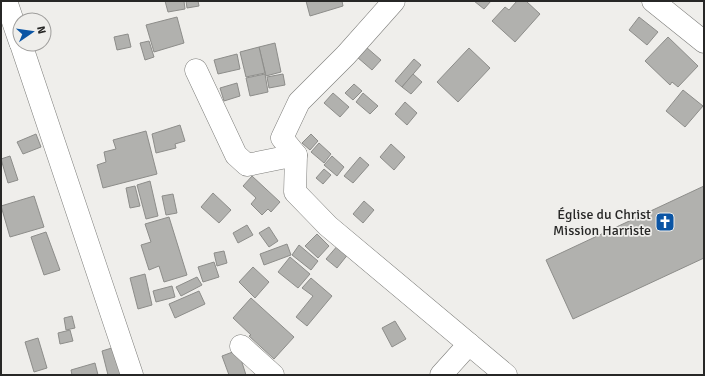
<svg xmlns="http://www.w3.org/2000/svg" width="705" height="376" viewBox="0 0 705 376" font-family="Signika,sans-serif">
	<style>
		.building { fill: #b1b1ae; stroke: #8d8d8a }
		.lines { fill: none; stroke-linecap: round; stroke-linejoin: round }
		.street-casing { stroke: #7d7d7a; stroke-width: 23 }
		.street { stroke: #fff; stroke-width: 22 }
		.labels { text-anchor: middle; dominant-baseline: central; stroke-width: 3.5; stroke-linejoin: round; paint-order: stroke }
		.poi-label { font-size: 14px; fill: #272726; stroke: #efeeeb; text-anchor: end }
	</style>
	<rect width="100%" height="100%" fill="#efeeeb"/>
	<g class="building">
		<polygon points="165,1 184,1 185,9 168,12"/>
		<polygon points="186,1 198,1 199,6 187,8"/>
		<polygon points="306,1 342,1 343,6 310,16"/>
		<polygon points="474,1 491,1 484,9"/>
		<polygon points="517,1 526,1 540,14 515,42 492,21 505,7 509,10"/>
		<polygon points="177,17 184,43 154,52 146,25"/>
		<polygon points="639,17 658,32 647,45 629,30"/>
		<polygon points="128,34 131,47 117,50 114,37"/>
		<polygon points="668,37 698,66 678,87 672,82 670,85 645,61"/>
		<polygon points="149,41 154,57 145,60 140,43"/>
		<polygon points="275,43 281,72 266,76 259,47"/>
		<polygon points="259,47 265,73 246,77 240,52"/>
		<polygon points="366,47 381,60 372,70 357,57"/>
		<polygon points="469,48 490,68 458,102 437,82"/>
		<polygon points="237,54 240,69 218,74 214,60"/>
		<polygon points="414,59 421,65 402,87 395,81"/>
		<polygon points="265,74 268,92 250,96 246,78"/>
		<polygon points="283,74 285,85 269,88 267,77"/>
		<polygon points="413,74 422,82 411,94 402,87"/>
		<polygon points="237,83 240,96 224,101 220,88"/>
		<polygon points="354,84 362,91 353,100 345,93"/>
		<polygon points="683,90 703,106 685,127 666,111"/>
		<polygon points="333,93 349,107 340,117 324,103"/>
		<polygon points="363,93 378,106 370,114 356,102"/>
		<polygon points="405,102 417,113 407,125 395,114"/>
		<polygon points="180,125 185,141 175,144 176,148 156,153 152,134"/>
		<polygon points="146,131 157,174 103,188 97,165 106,162 104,152 116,149 113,140"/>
		<polygon points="36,134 41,147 23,154 17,142"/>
		<polygon points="311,134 318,141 310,150 302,143"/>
		<polygon points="319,143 331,154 324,163 311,152"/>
		<polygon points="391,144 405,157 394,170 380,157"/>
		<polygon points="10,156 18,180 8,183 1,159"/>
		<polygon points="332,156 344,167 337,176 324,165"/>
		<polygon points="360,157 369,165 353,183 344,176"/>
		<polygon points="324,169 331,175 323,184 316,178"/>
		<polygon points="252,176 280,202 271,212 268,209 262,215 251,204 256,198 243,186"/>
		<polygon points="150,181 158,216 146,219 137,185"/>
		<polygon points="135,186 140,206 130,208 126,188"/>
		<polygon points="704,186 704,258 573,319 546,260"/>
		<polygon points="213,193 231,210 219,223 201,207"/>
		<polygon points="173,194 177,213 166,215 162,196"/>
		<polygon points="34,196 44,227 10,237 1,206"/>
		<polygon points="364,201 374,210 363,223 353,214"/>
		<polygon points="169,217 187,275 164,282 159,266 149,270 141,245 151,242 145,224"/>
		<polygon points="247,225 253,235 238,243 233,233"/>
		<polygon points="269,227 278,241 269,247 259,233"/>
		<polygon points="46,232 60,270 44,275 31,237"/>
		<polygon points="317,234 329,246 318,258 305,246"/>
		<polygon points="287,244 291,255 264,265 260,254"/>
		<polygon points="339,244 349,253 337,268 326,259"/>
		<polygon points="299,245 318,261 311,270 292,255"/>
		<polygon points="224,251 227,263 217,266 214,253"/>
		<polygon points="290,257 310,274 298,288 278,272"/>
		<polygon points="214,262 219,277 203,282 198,267"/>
		<polygon points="253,267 269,282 255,298 239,282"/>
		<polygon points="145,274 152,305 138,309 130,278"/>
		<polygon points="197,277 202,285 181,296 176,287"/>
		<polygon points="311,278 332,296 307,326 296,317 313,296 302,288"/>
		<polygon points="172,286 175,297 156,302 153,291"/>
		<polygon points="199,291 205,304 175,318 169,304"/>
		<polygon points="251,298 294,337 274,359 249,336 251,335 233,318"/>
		<polygon points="72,316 75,328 66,330 64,318"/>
		<polygon points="395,321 406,339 392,347 382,328"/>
		<polygon points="70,330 73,341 60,344 58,333"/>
		<polygon points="38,338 47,368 34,372 25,342"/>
		<polygon points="115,347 122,375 108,375 102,351"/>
		<polygon points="238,350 246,375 229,375 222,356"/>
		<polygon points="95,363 98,375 72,375 71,370"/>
	</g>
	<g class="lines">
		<g class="street-casing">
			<g id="street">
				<polyline points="6,1 20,42"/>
				<polyline points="394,1 346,55 299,102 282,138 296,155 295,192 328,226 506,375"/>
				<polyline points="653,1 704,42"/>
				<polyline points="21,44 132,375"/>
				<polyline points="196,70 236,155 247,165 296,155"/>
				<polyline points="241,346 273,375"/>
				<polyline points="441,375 469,344"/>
			</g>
		</g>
		<use href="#street" class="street"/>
	</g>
	<defs>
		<g id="church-square" transform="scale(1)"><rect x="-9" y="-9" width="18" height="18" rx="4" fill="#0b55a4" stroke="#efeeeb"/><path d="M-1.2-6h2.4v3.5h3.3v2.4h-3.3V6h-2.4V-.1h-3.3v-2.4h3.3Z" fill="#fff"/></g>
	</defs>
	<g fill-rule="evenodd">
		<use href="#church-square" x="665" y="222"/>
	</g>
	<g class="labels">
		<g class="poi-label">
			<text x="651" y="214">Église du Christ<tspan x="651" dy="16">Mission Harriste</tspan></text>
		</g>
	</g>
	<rect width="705" height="376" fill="none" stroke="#272726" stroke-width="4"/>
	<g transform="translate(32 32) rotate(77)"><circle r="19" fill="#efeeeb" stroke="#9f9e9c"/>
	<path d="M0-3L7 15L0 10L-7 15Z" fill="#0b55a4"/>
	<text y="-6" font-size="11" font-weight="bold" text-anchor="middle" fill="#272726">N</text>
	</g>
</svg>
